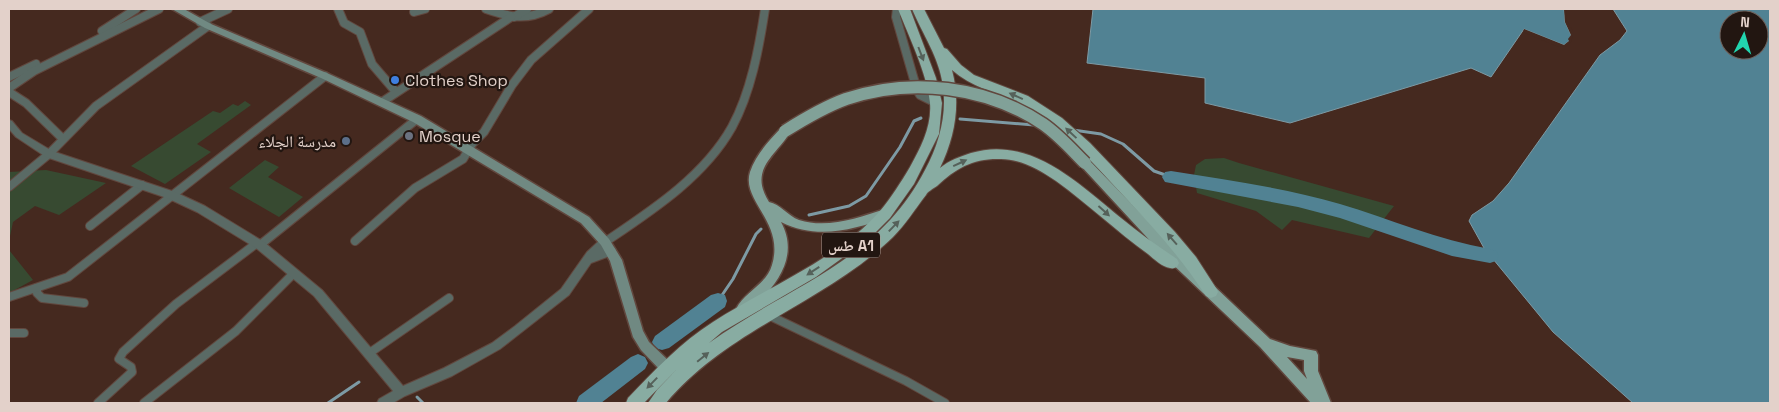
<svg xmlns="http://www.w3.org/2000/svg" width="1779" height="412" viewBox="0 0 1779 412" font-family="'Space Grotesk','Noto Naskh Arabic',sans-serif">
	<style>
		.green { fill: #374a31 }
		.water { fill: #518293; stroke: #7d9aa4; fill-rule: evenodd }
		.pier { fill: #45291f }
		.lines { fill: none; stroke-linecap: round; stroke-linejoin: round }
		.stream { stroke: #7d9aa4; stroke-width: 3 }
		.river { fill: #518293; fill-rule: evenodd }
		.minor-casing { stroke: #61473e; stroke-width: 10 }
		.tertiary-casing { stroke: #61473e; stroke-width: 2 }
		.secondary-casing { stroke: #61473e; stroke-width: 3 }
		.primary-casing { stroke: #61473e; stroke-width: 3 }
		.trunk-casing { stroke: #61473e; stroke-width: 2 }
		.minor { stroke: #5a6a65; stroke-width: 8 }
		.tertiary { fill: #5a6a65; fill-rule: evenodd }
		.secondary { fill: #708982; fill-rule: evenodd }
		.primary { fill: #81a198; fill-rule: evenodd }
		.trunk { fill: #88aca2; fill-rule: evenodd }
		.primary-bridge-casing { stroke: #61473e; stroke-width: 15; stroke-linecap: butt }
		.primary-bridge { stroke: #81a198; stroke-width: 12 }
		.oneway { fill: #55615a }
		.shop-dot { fill: #3f7fe0; stroke: #221611; stroke-width: 2 }
		.worship-dot { fill: #6b7280; stroke: #221611; stroke-width: 2 }
		.service-dot { fill: #5c6f8a; stroke: #221611; stroke-width: 2 }
		.labels { text-anchor: middle; dominant-baseline: central; stroke-width: 4.5; stroke-linejoin: round; paint-order: stroke }
		.shield { fill: #221611; stroke: #a99992; stroke-width: 1 }
		.shield-label { font-size: 15px; font-weight: bold; fill: #e3d1ca }
		.poi-label { font-size: 16px; fill: #e3d1ca; stroke: #221611; text-anchor: start }
	</style>
	<rect width="100%" height="100%" fill="#45291f"/>
	<g class="green">
		<polygon points="245,101 251,105 197,144 211,152 165,184 131,166 213,111 220,113 233,104 238,106"/>
		<polygon points="1224,158 1239,163 1394,206 1369,238 1292,220 1282,230 1256,211 1197,193 1194,175 1196,165 1205,159"/>
		<polygon points="265,160 279,167 268,177 303,197 279,217 229,188"/>
		<polygon points="46,170 106,183 59,215 35,206 13,222 9,241 9,172"/>
		<polygon points="9,250 33,280 9,293"/>
	</g>
	<g class="water">
		<polygon points="1093,9 1564,9 1565,22 1571,35 1569,41 1564,45 1524,29 1491,77 1471,68 1290,123 1205,103 1205,78 1087,63"/>
		<path d="M 1613,9 L 1770,9 L 1770,403 L 1633,403 L 1553,332 L 1484,248 L 1469,221 L 1472,215 L 1493,201 L 1509,183 L 1600,55 L 1620,40 L 1627,31 ZM 1729,20 L 1759,20 L 1759,50 L 1729,50 Z"/>
	</g>
	<polygon class="pier" points="1564,9 1566,9 1567,21 1573,31 1573,35 1571,42 1565,47 1556,46 1523,32 1524,29 1564,45 1569,41 1568,39 1571,35 1565,22"/>
	<g class="lines">
		<g class="stream">
			<polyline points="960,119 1034,125"/>
			<polyline points="1073,130 1101,134 1123,144 1154,171 1171,177"/>
			<polyline points="809,215 849,206 866,196 900,147 914,121 921,118"/>
			<polyline points="718,301 733,279 756,234 761,229"/>
			<polyline points="417,397 423,403"/>
			<polyline points="328,403 359,382"/>
		</g>
		<g class="river">
			<path d="M 1171,171 C 1228,180 1285,188 1340,204 C 1390,219 1438,240 1490,249 L 1496,251 L 1499,256 L 1496,261 L 1490,263 L 1452,256 L 1340,218 L 1298,207 L 1165,182 L 1162,177 L 1165,172 Z"/>
			<polygon points="718,293 725,295 727,301 725,307 669,348 662,350 655,348 652,342 655,336 711,295"/>
			<polygon points="638,354 645,357 648,363 645,369 601,403 576,403 579,396 631,357"/>
		</g>
		<g class="minor-casing">
			<g id="minor">
				<polyline points="338,9 344,23 360,32 372,64 396,92"/>
				<path d="M 486,9 C 509,17 527,21 549,9"/>
				<polyline points="897,9 896,17 917,90 920,95 936,103"/>
				<polyline points="414,12 425,9"/>
				<polyline points="514,17 527,9"/>
				<polyline points="200,22 228,9"/>
				<polyline points="102,31 136,9"/>
				<polyline points="9,77 36,64"/>
				<polyline points="9,88 34,71 159,9"/>
				<polyline points="9,92 26,103 63,139"/>
				<polyline points="382,102 511,17"/>
				<polyline points="9,187 49,154 96,106 208,26"/>
				<polyline points="90,226 142,185"/>
				<polyline points="355,241 415,188 463,159 472,144 484,132 512,85 531,60 589,9"/>
				<path d="M 605,242 C 651,211 704,177 732,127 C 751,92 759,48 765,9"/>
				<polyline points="260,245 417,119"/>
				<polyline points="37,288 37,293 42,298 84,303"/>
				<polyline points="9,297 68,277 325,76"/>
				<polyline points="766,314 906,381 945,403"/>
				<polyline points="9,333 24,333"/>
				<polyline points="368,354 449,298"/>
				<polyline points="98,403 132,372 131,367 119,359 123,352 176,304 257,243"/>
				<polyline points="144,403 236,331 294,273"/>
			</g>
		</g>
		<g class="tertiary-casing">
			<polygon id="tertiary" points="9,120 12,121 22,133 52,151 175,192 205,206 264,242 322,290 403,386 444,368 492,343 515,326 561,289 587,252 601,239 609,239 610,242 604,249 611,247 615,248 616,251 615,254 591,263 569,295 500,349 452,376 405,396 393,403 377,403 379,399 393,391 314,296 256,248 197,212 167,198 46,157 16,137 9,129"/>
		</g>
		<g class="secondary-casing">
			<polygon id="secondary" points="172,9 184,9 211,24 329,74 421,116 589,217 609,239 622,260 643,331 649,342 672,364 673,368 672,372 667,374 662,372 641,350 633,337 610,261 601,245 581,223 413,122 321,78 205,28"/>
		</g>
		<g class="primary-casing">
			<g id="primary">
				<path d="M 785,127 L 791,131 C 776,156 748,169 769,202 C 780,204 788,216 799,220 C 827,229 858,218 885,209 L 889,211 L 891,214 L 889,217 C 853,230 817,240 781,222 C 801,259 773,289 748,313 L 743,315 L 738,313 L 736,309 C 744,292 767,284 772,265 C 785,222 741,201 750,172 C 756,154 769,141 781,128 Z"/>
				<path d="M 1085,158 L 1089,160 L 1176,250 L 1270,339 L 1290,346 L 1316,351 L 1318,355 L 1318,371 L 1331,403 L 1311,403 L 1260,347 L 1166,258 L 1081,166 L 1079,163 ZM 1287,357 L 1304,360 L 1304,371 L 1307,379 Z"/>
			</g>
		</g>
		<g class="trunk-casing">
			<path id="trunk" d="M 898,9 L 910,9 L 936,78 L 942,103 L 939,134 L 914,184 L 890,218 L 870,238 L 816,277 L 722,332 L 709,343 C 789,285 877,263 925,170 C 939,144 947,115 943,86 C 939,57 923,35 912,9 L 924,9 L 944,48 L 947,49 L 961,65 L 974,75 L 1028,96 L 1062,118 L 1090,143 L 1175,232 L 1196,257 L 1216,288 L 1218,292 L 1216,296 L 1211,298 L 1206,296 C 1180,256 1152,226 1119,191 C 1093,163 1068,135 1036,113 C 1009,95 976,91 952,70 C 961,104 955,137 940,168 C 950,160 959,157 971,153 C 1030,135 1079,184 1121,218 C 1139,233 1158,246 1177,259 L 1179,263 L 1177,267 C 1174,268 1173,269 1170,268 C 1162,267 1154,259 1148,254 C 1116,231 1088,204 1056,181 C 1040,170 1021,159 1001,159 C 974,158 956,168 937,186 C 933,189 928,191 926,195 C 915,209 906,224 893,237 C 825,303 729,328 666,403 L 648,403 L 657,390 L 678,368 L 644,403 L 626,403 L 628,398 C 654,371 681,342 713,322 C 767,287 837,260 880,211 C 891,198 901,182 910,167 C 921,147 932,126 930,103 C 927,73 909,37 898,9 Z"/>
		</g>
		<use href="#minor" class="minor"/>
		<use href="#tertiary" class="tertiary"/>
		<use href="#secondary" class="secondary"/>
		<use href="#primary" class="primary"/>
		<use href="#trunk" class="trunk"/>
		<g class="primary-bridge-casing">
			<path id="primary-bridge" d="M 785,131 C 804,119 824,107 846,99 C 911,77 986,86 1043,124 C 1059,135 1072,150 1085,163"/>
		</g>
		<use href="#primary-bridge" class="primary-bridge"/>
	</g>
	<defs><path id="oneway-solid" d="M-6-.8H1V-3.2L6.5 0L1 3.2V.8H-6Z" transform="scale(1.25)"/></defs>
	<g class="oneway">
		<use href="#oneway-solid" transform="translate(921 54) rotate(69)"/>
		<use href="#oneway-solid" transform="translate(1016 96) rotate(-156)"/>
		<use href="#oneway-solid" transform="translate(1071 133) rotate(-137)"/>
		<use href="#oneway-solid" transform="translate(960 163) rotate(-25)"/>
		<use href="#oneway-solid" transform="translate(1104 211) rotate(42)"/>
		<use href="#oneway-solid" transform="translate(894 226) rotate(-46)"/>
		<use href="#oneway-solid" transform="translate(1172 239) rotate(-131)"/>
		<use href="#oneway-solid" transform="translate(813 271) rotate(147)"/>
		<use href="#oneway-solid" transform="translate(703 357) rotate(-39)"/>
		<use href="#oneway-solid" transform="translate(652 383) rotate(134)"/>
	</g>
	<circle class="shop-dot" cx="395" cy="80" r="5"/>
	<circle class="worship-dot" cx="409" cy="136" r="5"/>
	<circle class="service-dot" cx="346" cy="141" r="5"/>
	<g class="labels">
		<rect class="shield" x="822" y="232.5" width="58" height="25" rx="4"/>
		<g class="shield-label">
			<text x="851" y="245">طس A1</text>
		</g>
		<g class="poi-label">
			<text x="405" y="80">Clothes Shop</text>
			<text x="419" y="136">Mosque</text>
			<text x="336" y="141" text-anchor="end">مدرسة الجلاء</text>
		</g>
	</g>
	<rect width="1779" height="412" fill="none" stroke="#e3d1ca" stroke-width="20"/>
	<g transform="translate(1744 35) rotate(5)"><circle r="24" fill="#221611" stroke="#6f615b"/>
	<path d="M0-4L9 19L0 12L-9 19Z" fill="#22d5af"/>
	<text y="-8" font-size="14" font-weight="bold" text-anchor="middle" fill="#e3d1ca">N</text>
	</g>
</svg>
